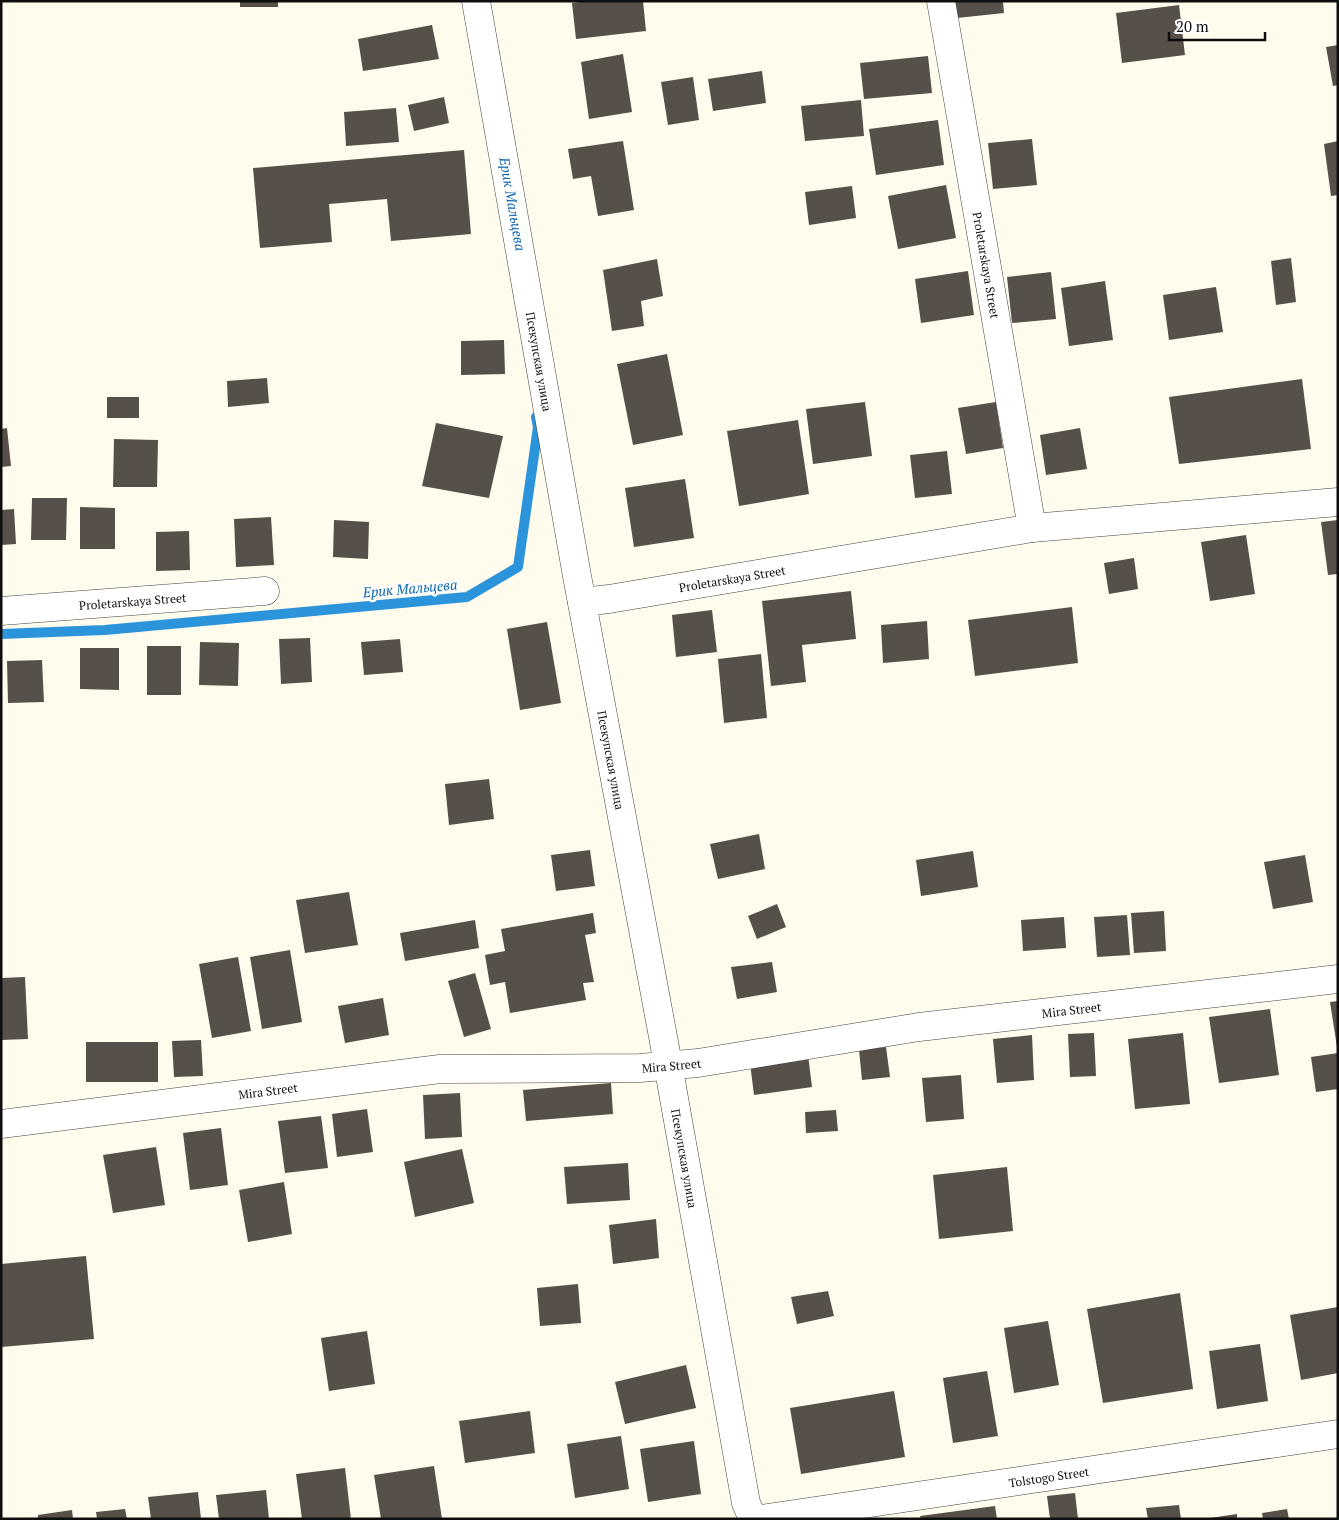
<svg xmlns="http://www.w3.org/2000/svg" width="1339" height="1520" viewBox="0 0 1339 1520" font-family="'PT Serif',serif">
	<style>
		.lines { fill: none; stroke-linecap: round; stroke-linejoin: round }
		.stream { stroke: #2c94db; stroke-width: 10 }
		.building { fill: #574f49 }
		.minor-casing { stroke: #414141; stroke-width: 29 }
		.minor { stroke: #fff; stroke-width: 28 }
		.labels { text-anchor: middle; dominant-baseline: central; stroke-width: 5; stroke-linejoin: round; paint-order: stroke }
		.street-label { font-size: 12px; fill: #0e0e0e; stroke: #fff }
		.water-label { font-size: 14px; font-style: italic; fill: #0a64ad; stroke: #fff }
	</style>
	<rect width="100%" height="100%" fill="#fffcee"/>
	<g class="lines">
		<polyline class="stream" points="1,634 105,630 467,597 518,567 538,427 536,417"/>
	</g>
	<g class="building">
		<rect x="240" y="1" width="38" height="6"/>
		<polygon points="585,1 643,1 646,31 576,39 572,3"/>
		<polygon points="955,1 1003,1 1004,13 957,18"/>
		<polygon points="1179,5 1185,55 1122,63 1116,13"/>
		<polygon points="432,25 439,59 363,71 358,39"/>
		<polygon points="1338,45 1338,85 1333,86 1326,47"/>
		<polygon points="623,54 632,112 589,119 581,62"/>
		<polygon points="928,56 932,93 864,99 860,63"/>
		<polygon points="762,71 766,103 713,111 708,79"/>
		<polygon points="693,77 699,120 668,125 661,82"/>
		<polygon points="444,97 449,123 414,131 408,105"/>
		<polygon points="861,100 864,136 805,141 801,106"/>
		<polygon points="396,108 399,142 346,146 344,112"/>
		<polygon points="938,120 944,165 876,175 869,129"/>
		<polygon points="1032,139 1037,185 993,189 988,143"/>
		<polygon points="623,141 634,210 598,216 591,176 573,179 568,149"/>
		<polygon points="1338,141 1338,195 1331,196 1324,144"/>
		<polygon points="464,150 471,234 391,241 387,199 329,204 332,242 260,248 253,168"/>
		<polygon points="946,185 956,238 898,249 888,196"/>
		<polygon points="852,186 856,218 809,225 805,192"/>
		<polygon points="1291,258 1296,302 1276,305 1271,261"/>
		<polygon points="657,259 663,296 641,301 644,326 612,331 603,270"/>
		<polygon points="968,271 974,315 921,323 915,279"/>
		<polygon points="1051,272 1056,319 1012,323 1007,277"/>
		<polygon points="1105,281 1113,340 1069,346 1061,288"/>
		<polygon points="1216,287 1223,332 1169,340 1163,295"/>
		<polygon points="504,340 505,374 461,375 461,341"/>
		<polygon points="667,354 683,435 633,445 617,364"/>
		<polygon points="267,378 269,403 228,407 227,381"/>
		<polygon points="1302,379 1311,449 1179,464 1169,397"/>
		<rect x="107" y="397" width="32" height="21"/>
		<polygon points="865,402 872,456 813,464 806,409"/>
		<polygon points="996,402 1003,448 966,454 958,408"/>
		<polygon points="798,420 809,494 739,506 727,431"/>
		<polygon points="436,423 503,436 489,498 422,486"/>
		<polygon points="7,428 11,466 1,467 1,429"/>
		<polygon points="1080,428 1087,469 1046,475 1040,435"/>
		<polygon points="114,439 158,440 157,487 113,487"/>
		<polygon points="947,451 952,494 915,498 910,455"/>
		<polygon points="685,479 694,538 634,547 625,488"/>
		<polygon points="32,498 67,498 66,540 31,540"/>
		<polygon points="80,507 115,508 115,549 80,549"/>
		<polygon points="14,509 16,544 1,545 1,510"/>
		<polygon points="271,517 274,565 236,567 234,519"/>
		<polygon points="334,520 369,522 368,559 333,557"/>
		<polygon points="1338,520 1338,574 1328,575 1321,522"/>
		<polygon points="189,531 190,570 156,571 156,532"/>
		<polygon points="1246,535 1255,594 1210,601 1201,542"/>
		<polygon points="1134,558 1138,589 1109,594 1104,563"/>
		<polygon points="851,591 856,639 802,645 806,682 771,686 762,601"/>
		<polygon points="1072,607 1078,663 975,676 968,620"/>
		<polygon points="712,610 717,652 676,657 672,615"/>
		<polygon points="927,621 929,659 883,663 881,625"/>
		<polygon points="547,622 561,703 520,710 507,629"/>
		<polygon points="310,638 312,682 281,684 279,639"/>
		<polygon points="400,639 403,672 364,675 361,642"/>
		<polygon points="200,642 239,643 238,686 199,685"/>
		<rect x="147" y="646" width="34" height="49"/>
		<polygon points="80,648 119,648 119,690 80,689"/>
		<polygon points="761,654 767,718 724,723 718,659"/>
		<polygon points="42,660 44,702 8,703 7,661"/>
		<polygon points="489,779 494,819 449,825 445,784"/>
		<polygon points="759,834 765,869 718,879 710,844"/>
		<polygon points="590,850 595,886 556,891 551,855"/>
		<polygon points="973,851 978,887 921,896 916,860"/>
		<polygon points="1305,855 1313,902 1273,909 1264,862"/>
		<polygon points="349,892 358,945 305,953 296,900"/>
		<polygon points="777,904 786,927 757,939 748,916"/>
		<polygon points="1164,911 1166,951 1134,953 1131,913"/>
		<polygon points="593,913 596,933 585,935 594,982 583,983 586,1000 510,1013 505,982 490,985 485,955 505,951 501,929"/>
		<polygon points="1127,915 1130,955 1097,957 1094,917"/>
		<polygon points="1064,917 1066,948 1023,951 1021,920"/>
		<polygon points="475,920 479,948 405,961 400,933"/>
		<polygon points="290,950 302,1022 262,1029 250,957"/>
		<polygon points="238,957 251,1031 212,1038 199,964"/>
		<polygon points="772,962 777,992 737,999 731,967"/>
		<polygon points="475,973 491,1029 464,1037 448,981"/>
		<polygon points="25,977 28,1039 1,1040 1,978"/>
		<polygon points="383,998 389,1035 345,1043 338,1006"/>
		<polygon points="1338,1001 1338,1047 1337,1047 1330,1002"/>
		<polygon points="1270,1009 1279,1075 1219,1083 1209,1017"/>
		<polygon points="1094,1033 1096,1076 1070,1077 1068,1034"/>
		<polygon points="1183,1033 1190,1104 1135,1109 1128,1039"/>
		<polygon points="1032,1035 1034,1080 997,1083 993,1039"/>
		<polygon points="201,1040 203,1076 174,1077 172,1041"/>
		<rect x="86" y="1042" width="72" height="40"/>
		<polygon points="886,1047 890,1077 862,1080 859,1050"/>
		<polygon points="1338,1053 1338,1089 1316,1092 1311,1057"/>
		<polygon points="808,1055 812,1087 754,1095 750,1063"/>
		<polygon points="961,1075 964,1119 926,1122 922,1078"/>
		<polygon points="611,1083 613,1114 526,1121 523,1090"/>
		<polygon points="460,1093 462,1137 425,1139 423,1095"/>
		<polygon points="367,1109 373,1152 337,1157 332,1114"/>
		<polygon points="836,1110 838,1131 806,1133 805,1112"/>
		<polygon points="321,1116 328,1168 285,1173 278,1121"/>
		<polygon points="221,1128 228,1185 190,1190 183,1133"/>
		<polygon points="156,1147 165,1205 113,1213 103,1155"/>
		<polygon points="462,1149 474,1203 415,1217 404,1162"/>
		<polygon points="628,1163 630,1200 567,1204 564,1167"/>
		<polygon points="1007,1167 1013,1231 939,1239 933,1175"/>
		<polygon points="284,1182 292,1234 248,1242 239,1190"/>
		<polygon points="656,1219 659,1258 613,1264 609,1225"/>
		<polygon points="86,1256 94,1339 1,1347 1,1264"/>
		<polygon points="578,1284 581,1323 540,1326 537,1288"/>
		<polygon points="828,1291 834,1316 797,1324 791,1297"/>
		<polygon points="1180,1293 1193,1389 1103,1403 1087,1309"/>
		<polygon points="1338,1307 1338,1373 1301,1380 1290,1315"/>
		<polygon points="1048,1321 1059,1385 1014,1393 1004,1328"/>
		<polygon points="367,1331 375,1384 329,1391 321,1338"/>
		<polygon points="1260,1344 1268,1401 1217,1409 1209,1351"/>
		<polygon points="686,1365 696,1408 625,1424 615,1382"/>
		<polygon points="987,1371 998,1436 953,1443 943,1378"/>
		<polygon points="894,1391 905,1457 801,1474 790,1408"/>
		<polygon points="530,1411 535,1453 465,1463 459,1421"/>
		<polygon points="621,1436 629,1489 575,1498 567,1444"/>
		<polygon points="694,1441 701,1494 648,1502 640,1449"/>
		<polygon points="434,1466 442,1519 381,1519 374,1475"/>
		<polygon points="345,1468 351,1519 302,1519 296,1474"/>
		<polygon points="266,1490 269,1519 219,1519 216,1495"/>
		<polygon points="198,1492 201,1519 151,1519 148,1497"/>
		<polygon points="1075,1493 1078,1519 1050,1519 1047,1496"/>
		<polygon points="1179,1505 1181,1519 1148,1519 1146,1508"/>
		<polygon points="995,1506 997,1519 921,1519 920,1516"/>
		<polygon points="125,1509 127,1519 97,1519 96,1512"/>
		<polygon points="1287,1509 1289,1519 1263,1519 1262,1513"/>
		<polygon points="72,1510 73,1519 38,1519 38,1515"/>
		<polygon points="1237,1514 1237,1519 1210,1519 1210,1518"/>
	</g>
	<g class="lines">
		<g class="minor-casing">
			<g id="minor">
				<path id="s1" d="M 476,1 L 577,576 L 664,1042 L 746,1503 L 753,1519"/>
				<path id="s2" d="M 941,1 L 1032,528"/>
				<path id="s3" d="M 582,602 L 609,599 L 1032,528 L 1338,502"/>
				<path id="s4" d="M 1,611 L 265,591"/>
				<path id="s5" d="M 1,1124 L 440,1069 L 640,1068 L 698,1063 L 919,1027 L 1338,979"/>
				<path id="s6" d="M 761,1519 L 1338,1434"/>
			</g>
		</g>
		<use href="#minor" class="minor"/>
	</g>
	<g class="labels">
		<g class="street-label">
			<text stroke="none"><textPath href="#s2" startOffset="268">Proletarskaya Street</textPath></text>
			<text stroke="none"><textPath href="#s1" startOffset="366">Псекупская улица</textPath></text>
			<text stroke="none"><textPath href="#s3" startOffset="152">Proletarskaya Street</textPath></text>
			<text stroke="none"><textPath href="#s4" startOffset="132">Proletarskaya Street</textPath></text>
			<text stroke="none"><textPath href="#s1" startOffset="771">Псекупская улица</textPath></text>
			<text stroke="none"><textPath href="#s5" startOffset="1078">Mira Street</textPath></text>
			<text stroke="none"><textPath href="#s5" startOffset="674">Mira Street</textPath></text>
			<text stroke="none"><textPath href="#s5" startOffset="269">Mira Street</textPath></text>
			<text stroke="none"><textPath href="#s1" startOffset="1176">Псекупская улица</textPath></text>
			<text stroke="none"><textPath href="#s6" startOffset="291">Tolstogo Street</textPath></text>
		</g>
		<g class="water-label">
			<text transform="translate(513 204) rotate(80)">Ерик Мальцева</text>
			<text transform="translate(410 588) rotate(-5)">Ерик Мальцева</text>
		</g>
	</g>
	<rect width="1339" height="1520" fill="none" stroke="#0e0e0e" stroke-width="5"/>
	<path d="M1169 32v8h96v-8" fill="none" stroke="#0e0e0e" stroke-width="2.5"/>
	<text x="1176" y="32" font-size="15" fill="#0e0e0e" stroke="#ffffff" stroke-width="4" paint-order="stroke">20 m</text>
</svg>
